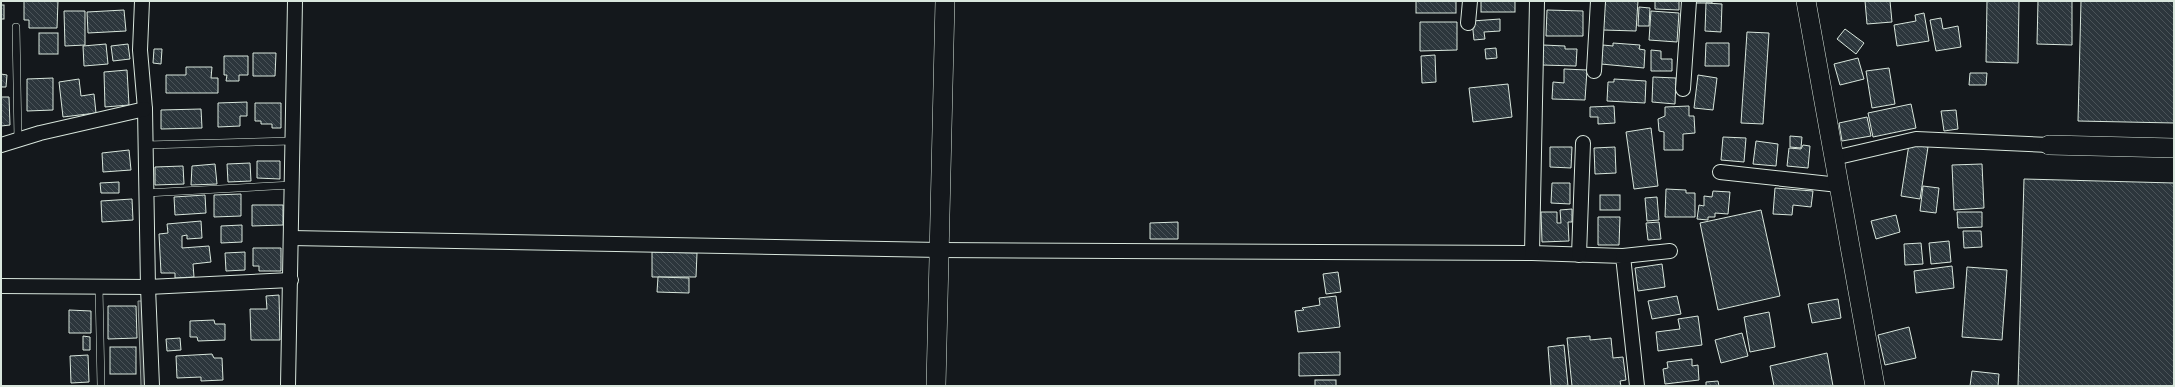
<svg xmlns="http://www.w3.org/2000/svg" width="2175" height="387" viewBox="0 0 2175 387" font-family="Jost,sans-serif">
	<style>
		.water { fill: #363b3e; stroke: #939e99 }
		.building { fill: url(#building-back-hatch); stroke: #d8e6dc }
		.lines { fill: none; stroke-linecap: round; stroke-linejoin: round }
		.lane-casing { stroke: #d8e6dc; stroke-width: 8 }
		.street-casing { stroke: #d8e6dc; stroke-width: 16 }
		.secondary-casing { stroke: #d8e6dc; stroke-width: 20 }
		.lane { stroke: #14181c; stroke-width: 7 }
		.street { stroke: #14181c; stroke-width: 14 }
		.secondary { stroke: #14181c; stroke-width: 19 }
	</style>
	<defs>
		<pattern id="building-back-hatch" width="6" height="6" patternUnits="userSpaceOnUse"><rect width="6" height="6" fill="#2c363c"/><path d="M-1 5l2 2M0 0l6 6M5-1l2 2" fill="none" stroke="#4a5358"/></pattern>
	</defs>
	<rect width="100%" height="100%" fill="#14181c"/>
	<polygon class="water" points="138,301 143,301 146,386 141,386"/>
	<g class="building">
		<polygon points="24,1 58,1 57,28 29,28 29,20 24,20"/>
		<rect x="1416" y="1" width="40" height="12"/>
		<rect x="1481" y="1" width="34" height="11"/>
		<polygon points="1605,1 1638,1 1636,31 1603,30"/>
		<polygon points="1655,1 1679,1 1679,10 1655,9"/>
		<rect x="1695" y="1" width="17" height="2"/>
		<polygon points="1865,1 1890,1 1892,22 1867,24"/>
		<polygon points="1987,1 2019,1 2018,63 1986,62"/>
		<polygon points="2038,1 2072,1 2072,45 2037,44"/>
		<polygon points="2081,1 2174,1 2174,123 2078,121"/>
		<polygon points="1706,3 1722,4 1721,32 1705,31"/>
		<rect x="1" y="5" width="3" height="14"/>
		<polygon points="1639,7 1650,8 1649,26 1638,26"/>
		<polygon points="124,10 126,31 88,33 87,12"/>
		<polygon points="1547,10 1583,11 1583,36 1546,36"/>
		<polygon points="64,11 85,11 85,45 65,46"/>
		<polygon points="1651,11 1679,13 1677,42 1649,40"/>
		<polygon points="1924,13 1929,41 1897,46 1894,25 1916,21 1915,15"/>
		<polygon points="1941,18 1943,29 1958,26 1961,47 1936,51 1930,20"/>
		<polygon points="1500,19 1500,31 1484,32 1485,39 1474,40 1472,21"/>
		<polygon points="1420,22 1457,22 1457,50 1420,51"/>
		<polygon points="1845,29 1864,43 1856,54 1837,39"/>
		<polygon points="1747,32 1769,33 1763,124 1741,123"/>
		<rect x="39" y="33" width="19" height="21"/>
		<polygon points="1613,43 1640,45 1639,49 1645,50 1644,68 1601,64 1603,45 1613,46"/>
		<polygon points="1706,43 1729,43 1729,66 1705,66"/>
		<polygon points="106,44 108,64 84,66 83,46"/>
		<polygon points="128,44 130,59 113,61 111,46"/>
		<polygon points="1543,45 1565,46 1565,49 1577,49 1576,66 1542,65"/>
		<polygon points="1496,48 1497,58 1486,59 1485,49"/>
		<polygon points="154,49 162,49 161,64 153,63"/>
		<polygon points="1651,50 1661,51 1661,59 1672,59 1672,71 1651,71"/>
		<polygon points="253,53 276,53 275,76 253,76"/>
		<polygon points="1435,55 1436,82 1422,83 1421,56"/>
		<polygon points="224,56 248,56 248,75 239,75 239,81 226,81 227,75 224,75"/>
		<polygon points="1858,58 1864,79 1840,85 1834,64"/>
		<polygon points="186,67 212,67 211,78 218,78 218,93 166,93 166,75 186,75"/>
		<polygon points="1889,68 1895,104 1872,108 1866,71"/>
		<polygon points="1564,69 1587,70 1585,100 1552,99 1553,82 1564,83"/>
		<polygon points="127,70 129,105 105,107 104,72"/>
		<polygon points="1970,73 1987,73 1986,85 1969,85"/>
		<polygon points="1,74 7,75 6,87 1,87"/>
		<polygon points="1698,75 1717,78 1713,110 1694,108"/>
		<polygon points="1653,77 1676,78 1675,104 1652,102"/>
		<polygon points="53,78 53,110 27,111 27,79"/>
		<polygon points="79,79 81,96 94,94 96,113 63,117 59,82"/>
		<polygon points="1614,79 1646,81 1645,103 1607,101 1608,82 1614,82"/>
		<polygon points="1508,84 1512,117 1473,122 1469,88"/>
		<polygon points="1,97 9,97 10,125 1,126"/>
		<polygon points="247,102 247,116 240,116 240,126 218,127 218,103"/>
		<polygon points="255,103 281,103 281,128 272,128 272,124 261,124 261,121 255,121"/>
		<polygon points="1911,104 1916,128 1873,137 1868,113"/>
		<polygon points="1614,106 1615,123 1598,124 1598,117 1590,117 1590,107"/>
		<polygon points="1689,106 1689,116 1694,116 1695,133 1683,134 1683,150 1664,150 1664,132 1659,131 1658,119 1665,116 1665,107"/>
		<polygon points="201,109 202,128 161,129 161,110"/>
		<polygon points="1956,110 1958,129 1944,131 1941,111"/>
		<polygon points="1867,117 1871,136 1842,141 1839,123"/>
		<polygon points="1651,128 1658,186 1634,189 1626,132"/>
		<polygon points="1790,136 1802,137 1801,148 1790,147"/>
		<polygon points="1723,137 1746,138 1744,162 1721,160"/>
		<polygon points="1756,141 1778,144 1776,166 1753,164"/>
		<polygon points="1909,144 1928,147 1920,199 1901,196"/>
		<polygon points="1803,145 1810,146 1808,168 1787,166 1789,148 1801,149"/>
		<polygon points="1550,147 1572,147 1571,168 1550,167"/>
		<polygon points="1615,147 1616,173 1595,174 1594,148"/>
		<polygon points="129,150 131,170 103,172 102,153"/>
		<polygon points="257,161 280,161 280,179 257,178"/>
		<polygon points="250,163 251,181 228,182 227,164"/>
		<polygon points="215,164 217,184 191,185 192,166"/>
		<polygon points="1982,164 1984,208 1954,210 1952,165"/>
		<polygon points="183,166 184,184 155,185 155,167"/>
		<polygon points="2024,179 2174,183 2174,386 2018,386"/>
		<polygon points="119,182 119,193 101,193 100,183"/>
		<polygon points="1552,183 1570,183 1570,204 1551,203"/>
		<polygon points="1923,186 1939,188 1936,213 1920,211"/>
		<polygon points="1775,188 1813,191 1811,207 1793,205 1792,215 1773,214"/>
		<polygon points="1666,189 1686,190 1686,193 1695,193 1695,217 1665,217"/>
		<polygon points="1713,191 1730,192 1728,214 1715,213 1715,217 1708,217 1708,220 1697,219 1699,205 1704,206 1704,196 1712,197"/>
		<polygon points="241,194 241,216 214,217 214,195"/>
		<polygon points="205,195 206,213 175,215 174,197"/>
		<rect x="1600" y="195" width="20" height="15"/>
		<polygon points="1657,197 1659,220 1647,221 1645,198"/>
		<polygon points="132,199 133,220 102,222 101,201"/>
		<polygon points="252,205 283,205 283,225 252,226"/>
		<polygon points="1572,209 1572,222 1568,222 1569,241 1542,242 1541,212 1557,212 1557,223 1561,223 1560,210"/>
		<polygon points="1761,210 1780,296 1718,310 1700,223"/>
		<polygon points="1957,212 1982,212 1982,227 1958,228"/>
		<polygon points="1896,215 1900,232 1876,239 1871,221"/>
		<polygon points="1598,217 1620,217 1619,245 1598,245"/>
		<polygon points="201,221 202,238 187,239 187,235 182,236 182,248 209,246 211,262 193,264 194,277 175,278 175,273 161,273 159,234 168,233 167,224"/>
		<polygon points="1178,222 1178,239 1150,239 1150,223"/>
		<polygon points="1659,222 1661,239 1648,240 1646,223"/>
		<polygon points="242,225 242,242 221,243 221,226"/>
		<polygon points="1963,231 1981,231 1982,247 1964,248"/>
		<polygon points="1949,241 1951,262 1931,264 1929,243"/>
		<polygon points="1921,243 1923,264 1905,265 1904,244"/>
		<polygon points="253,248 281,248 281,271 259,271 259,266 253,266"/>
		<polygon points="245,252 245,270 226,271 225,253"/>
		<polygon points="652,252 697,253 696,277 652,277"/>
		<polygon points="1662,264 1665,287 1638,291 1635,268"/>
		<polygon points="1952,266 1954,288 1916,293 1914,271"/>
		<polygon points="1967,267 2007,270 2002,340 1962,337"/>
		<polygon points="1338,272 1341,292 1326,294 1323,274"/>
		<polygon points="658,277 689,278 689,293 657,292"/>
		<polygon points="279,295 280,340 251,340 250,309 267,309 266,296"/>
		<polygon points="1336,296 1340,327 1298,332 1295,311 1304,310 1302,308 1320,305 1319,298"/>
		<polygon points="1677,296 1681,314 1652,319 1648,301"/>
		<polygon points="1838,299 1841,318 1812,323 1808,304"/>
		<polygon points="108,306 136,306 137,338 108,339"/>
		<polygon points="69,310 91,311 91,333 69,333"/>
		<polygon points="1769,312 1775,347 1750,352 1744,317"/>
		<polygon points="1698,316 1702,345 1658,351 1656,332 1680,329 1678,319"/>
		<polygon points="214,320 215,324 225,324 225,340 198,341 197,337 190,337 190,321"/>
		<polygon points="1909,327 1916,358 1885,365 1878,335"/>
		<polygon points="1742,333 1748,356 1721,363 1715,340"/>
		<polygon points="83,336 90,337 90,350 83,350"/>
		<polygon points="1590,336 1590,340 1611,338 1613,358 1623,357 1626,380 1620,381 1621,386 1572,386 1567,338"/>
		<polygon points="180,338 181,350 167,351 166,339"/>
		<polygon points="1564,345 1568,386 1551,386 1548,347"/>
		<rect x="110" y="347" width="26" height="27"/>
		<polygon points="1340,352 1340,375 1299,376 1299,353"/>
		<polygon points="1827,353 1833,386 1774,386 1770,366"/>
		<polygon points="212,354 214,358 222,358 223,380 201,381 201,377 177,378 176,356"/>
		<polygon points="88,355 89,382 71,383 70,356"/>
		<polygon points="1692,359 1692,366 1698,365 1699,380 1665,384 1663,369 1668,368 1667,362"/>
		<polygon points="1972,371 1999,374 1998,386 1970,386"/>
		<rect x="1315" y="380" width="21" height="6"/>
		<polygon points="1718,381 1719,386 1706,386 1706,382"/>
	</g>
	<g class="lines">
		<g class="lane-casing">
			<g id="lane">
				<polyline points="16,27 18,140"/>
				<polyline points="146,145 292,141"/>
				<polyline points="146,193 292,185"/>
				<polyline points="99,287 101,386"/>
			</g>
		</g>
		<g class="street-casing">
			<g id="street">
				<polyline points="142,1 140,50 145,109 148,287 152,386"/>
				<polyline points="1468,23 1470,1"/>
				<polyline points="1594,71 1598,1"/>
				<polyline points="1683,89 1689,1"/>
				<polyline points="1,145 40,133 145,109"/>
				<polyline points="1834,158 1916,139 2049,145"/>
				<polyline points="1720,172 1839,185"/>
				<polyline points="291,238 940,250 1532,253 1623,256 1637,386"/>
				<polyline points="1532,253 1537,1"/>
				<polyline points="1579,255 1583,143"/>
				<polyline points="1623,256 1670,251"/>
				<polyline points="1,286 148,287 291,280"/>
				<polyline points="288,386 295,1"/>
			</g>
		</g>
		<g class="secondary-casing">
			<g id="secondary">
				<polyline points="1806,1 1875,386"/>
				<polyline points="2049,145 2174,148"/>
				<polyline points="936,386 945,1"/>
			</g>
		</g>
		<use href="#lane" class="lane"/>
		<use href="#street" class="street"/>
		<use href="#secondary" class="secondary"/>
	</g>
	<rect width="2175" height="387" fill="none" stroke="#d8e6dc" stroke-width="4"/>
</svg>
